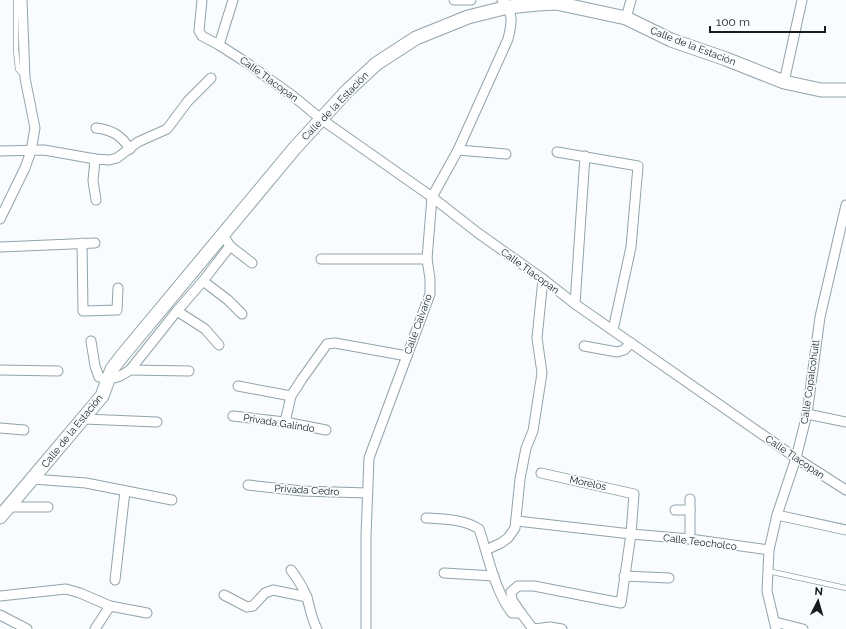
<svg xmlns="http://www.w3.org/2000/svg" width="846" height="629" viewBox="0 0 846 629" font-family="Raleway,sans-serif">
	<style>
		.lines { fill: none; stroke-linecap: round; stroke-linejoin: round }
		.lane-casing { stroke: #91a3ab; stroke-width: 6 }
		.street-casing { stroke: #91a3ab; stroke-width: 11 }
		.secondary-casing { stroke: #91a3ab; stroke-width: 15 }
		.lane { stroke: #fff; stroke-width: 4.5 }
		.street { stroke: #fff; stroke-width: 9 }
		.secondary { stroke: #fff; stroke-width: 13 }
		.labels { text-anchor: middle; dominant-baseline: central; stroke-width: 3.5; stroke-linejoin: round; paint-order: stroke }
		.street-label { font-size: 10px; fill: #151c1f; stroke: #f8fcfd }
	</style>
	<rect width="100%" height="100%" fill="#f8fcfd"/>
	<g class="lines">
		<g class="lane-casing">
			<g id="lane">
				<polyline points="16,0 16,50 18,69 24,76"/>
				<polyline points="768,571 846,588"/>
			</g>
		</g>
		<g class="street-casing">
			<g id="street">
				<polyline points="202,0 199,31 202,36 219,45 244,61 293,96 321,119 432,197 478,233 543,279 575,304 796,458 846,490"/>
				<polyline points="454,0 471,0"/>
				<polyline points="626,18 631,0"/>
				<polyline points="219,45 233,0"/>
				<polyline points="784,82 802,0"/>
				<path d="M 96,128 C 112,130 121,135 130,149"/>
				<polyline points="458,150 506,154"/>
				<polyline points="0,151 44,150 95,159 109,160 117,158 138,142 167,129 188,101 211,78"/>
				<polyline points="557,152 638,166 631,247 613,330"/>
				<polyline points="95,159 93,181 96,200"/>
				<polyline points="0,219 25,168 31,151 35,128 25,78 22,0"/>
				<polyline points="82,243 83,311 117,310 118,288"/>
				<polyline points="230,246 252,263"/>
				<polyline points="0,247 95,243"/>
				<polyline points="321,259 427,259"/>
				<polyline points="203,281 228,300 242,314"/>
				<polyline points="575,304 585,156"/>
				<polyline points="177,311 205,329 219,345"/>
				<path d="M 91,341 L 95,366 L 99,377 C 111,381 120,377 130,370 L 177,311 L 203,281 L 230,246 L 223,235"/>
				<polyline points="584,346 617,352 624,350 631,343"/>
				<polyline points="0,370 58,371"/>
				<polyline points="130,370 189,371"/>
				<polyline points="238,386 291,396"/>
				<polyline points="807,414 846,422"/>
				<polyline points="233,416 285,422 326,430"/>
				<polyline points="84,419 157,422"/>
				<polyline points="285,422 291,396 302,379 327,344 335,343 407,356"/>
				<polyline points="0,428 24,430"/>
				<polyline points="33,479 86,483 172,500"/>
				<polyline points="248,485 302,491 367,493"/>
				<polyline points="690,499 690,539"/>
				<polyline points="9,507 48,507"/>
				<polyline points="675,510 690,510"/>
				<polyline points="777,515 846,530"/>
				<path d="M 426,518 C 444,519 464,519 479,529 C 488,555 495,592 512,613 L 521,613 L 533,629"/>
				<polyline points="517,521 631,534 690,539 769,550"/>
				<polyline points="486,550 501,543 508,538 515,528 520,479 526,448 533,431 542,373 537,338 543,279"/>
				<path d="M 291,570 C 297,578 302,586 306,595 C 310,606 311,618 317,629"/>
				<polyline points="444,573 494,576"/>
				<polyline points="624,576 669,578"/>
				<polyline points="115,580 125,491"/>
				<polyline points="224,595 247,607 253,606 265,593 273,590 307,597"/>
				<polyline points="0,596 66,589 80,593 110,606 147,613"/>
				<polyline points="521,613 512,600 511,592 518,586 534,586 621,603 631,534 634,494 541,473"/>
				<polyline points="0,615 27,629"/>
				<polyline points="775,622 803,629"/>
				<polyline points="95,629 110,606"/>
				<path d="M 366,629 L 366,536 L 369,458 L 430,294 L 430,279 L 427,259 L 432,197 L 458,150 L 508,39 C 512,23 514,13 502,0"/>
				<polyline points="534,629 550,627 562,629"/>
				<polyline points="776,629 767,591 769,550 777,515 796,458 807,414 820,317 846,205"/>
			</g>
		</g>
		<g class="secondary-casing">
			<polyline id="secondary" points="0,517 102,396 112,369 122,356 294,149 346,92 376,64 416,38 468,17 508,7 538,4 556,3 626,18 671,40 726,59 784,82 821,90 846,90"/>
		</g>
		<use href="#lane" class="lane"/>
		<use href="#street" class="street"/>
		<use href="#secondary" class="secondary"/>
	</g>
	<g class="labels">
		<g class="street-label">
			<text transform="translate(693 46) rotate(21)">Calle de la Estación</text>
			<text transform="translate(269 79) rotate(36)">Calle Tlacopan</text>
			<text transform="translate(335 106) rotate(-46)">Calle de la Estación</text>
			<text transform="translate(530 271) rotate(36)">Calle Tlacopan</text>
			<text transform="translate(418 324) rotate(-70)">Calle Calvario</text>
			<text transform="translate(810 382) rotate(-82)">Calle Copalcohuitl</text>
			<text transform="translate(279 423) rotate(9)">Privada Galindo</text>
			<text transform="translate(72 431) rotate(-51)">Calle de la Estación</text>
			<text transform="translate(795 457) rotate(34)">Calle Tlacopan</text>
			<text transform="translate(588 483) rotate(12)">Morelos</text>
			<text transform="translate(307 490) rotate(3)">Privada Cedro</text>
			<text transform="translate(700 542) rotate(7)">Calle Teocholco</text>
		</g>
	</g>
	<g transform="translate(818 601) rotate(5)" stroke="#f8fcfd" stroke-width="3" paint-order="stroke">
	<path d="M0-3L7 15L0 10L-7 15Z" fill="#151c1f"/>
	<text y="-6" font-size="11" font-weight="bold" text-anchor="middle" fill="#151c1f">N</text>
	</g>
	<path d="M710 26v6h115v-6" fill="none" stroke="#151c1f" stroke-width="2"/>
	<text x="716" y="26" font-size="12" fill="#151c1f" stroke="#f8fcfd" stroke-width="3" paint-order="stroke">100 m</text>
</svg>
